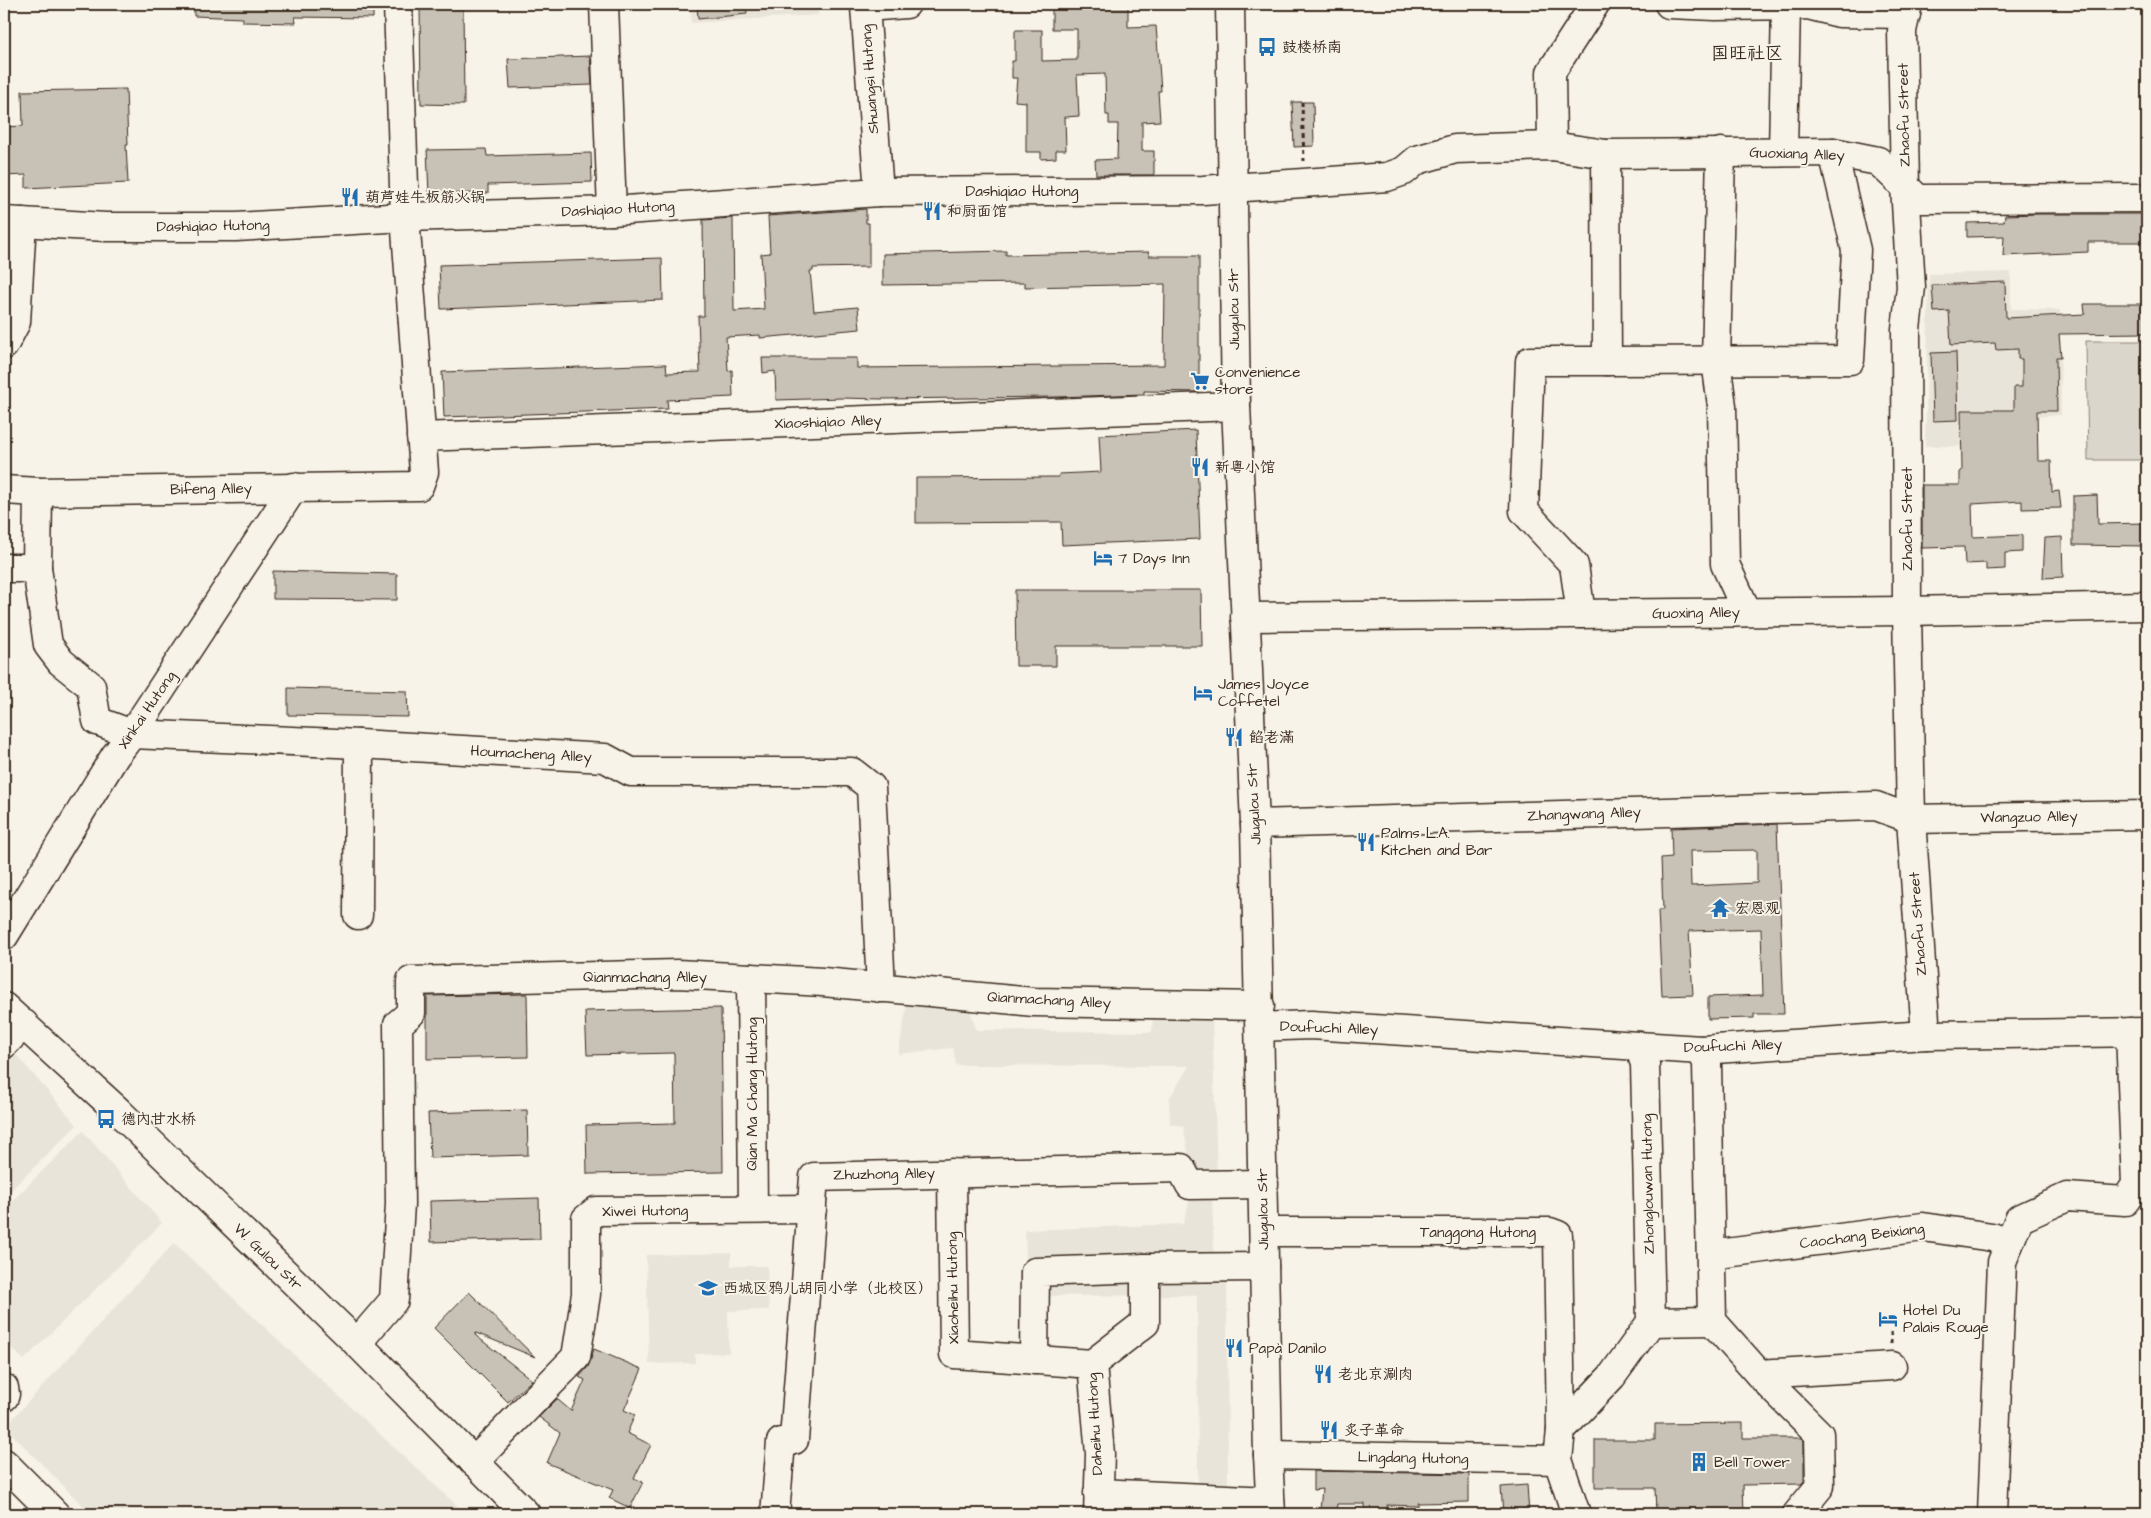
<svg xmlns="http://www.w3.org/2000/svg" width="2151" height="1518" viewBox="0 0 2151 1518" font-family="'Architects Daughter','LXGW WenKai TC',sans-serif">
	<style>
		.built { fill: #e9e4d9 }
		.green { fill: #dbd6cb; stroke: #8b8074 }
		.building { fill: #c8c1b6; stroke: #3b2a1e; fill-rule: evenodd }
		.lines { fill: none; stroke-linecap: round; stroke-linejoin: round }
		.minor-casing { stroke: #3b2a1e; stroke-width: 31 }
		.major-casing { stroke: #3b2a1e; stroke-width: 31 }
		.path { stroke: #3b2a1e; stroke-width: 3; stroke-dasharray: 4 4; stroke-linecap: butt }
		.minor { stroke: #f7f3e8; stroke-width: 28 }
		.major { stroke: #f7f3e8; stroke-width: 28 }
		.labels { text-anchor: middle; dominant-baseline: central; stroke-width: 4; stroke-linejoin: round; paint-order: stroke }
		.poi-label { font-size: 15px; fill: #3b2a1e; stroke: #f7f3e8; text-anchor: start }
		.street-label { font-size: 15px; fill: #3b2a1e; stroke: #f7f3e8 }
		.quarter-label { font-size: 18px; fill: #3b2a1e; stroke: #f7f3e8 }
	</style>
	<rect width="100%" height="100%" fill="#f7f3e8"/>
	<filter id="ink" filterUnits="userSpaceOnUse"><feTurbulence type="fractalNoise" baseFrequency=".02" numOctaves="2"/><feDisplacementMap in="SourceGraphic" scale="10" xChannelSelector="R" yChannelSelector="G"/><feConvolveMatrix kernelMatrix="1 2 1 2 8 2 1 2 1" color-interpolation-filters="sRGB"/></filter>
	<g filter="url(#ink)">
		<g class="built">
			<polygon points="690,4 817,4 818,15 691,23"/>
			<polygon points="2011,272 2011,309 2060,310 2061,415 2020,418 2021,447 1925,446 1929,274"/>
			<polygon points="907,1005 969,1005 976,1030 1152,1032 1153,1014 1212,1014 1217,1174 1192,1171 1183,1126 1170,1124 1169,1099 1189,1066 956,1065 953,1048 898,1054"/>
			<polygon points="14,1052 77,1125 4,1197 4,1062"/>
			<polygon points="83,1131 162,1223 24,1360 4,1341 4,1209"/>
			<polygon points="1212,1198 1214,1253 1026,1260 1025,1230 1183,1224 1190,1199"/>
			<polygon points="174,1243 466,1514 91,1514 5,1427"/>
			<polygon points="731,1253 731,1266 767,1266 769,1310 728,1311 729,1353 695,1354 695,1363 649,1364 646,1255"/>
			<polygon points="1227,1279 1228,1490 1198,1491 1197,1295 1045,1296 1045,1280"/>
		</g>
		<polygon class="green" points="2086,341 2147,341 2147,460 2088,460"/>
		<g class="building">
			<polygon points="194,4 373,4 373,18 295,17 296,23 243,22 243,18 194,16"/>
			<polygon points="420,4 463,4 464,105 421,104"/>
			<polygon points="697,4 746,4 747,14 698,19"/>
			<polygon points="1052,6 1128,6 1128,27 1156,26 1160,77 1161,91 1158,91 1160,121 1142,122 1142,151 1154,151 1154,175 1096,175 1095,160 1117,159 1118,124 1109,124 1109,115 1106,115 1105,74 1077,75 1079,116 1065,117 1066,150 1056,150 1056,158 1041,159 1041,152 1026,152 1026,102 1015,101 1017,78 1012,78 1012,61 1015,61 1015,30 1042,30 1042,61 1077,60 1077,29 1052,29"/>
			<polygon points="590,56 592,85 510,88 508,59"/>
			<polygon points="126,89 128,145 126,145 128,183 26,188 26,175 4,176 4,127 23,126 22,91"/>
			<polygon points="1292,102 1313,102 1314,146 1294,147"/>
			<polygon points="486,149 487,156 591,153 592,182 488,185 488,193 429,194 427,150"/>
			<polygon points="866,209 866,223 869,223 869,267 813,268 813,271 810,271 814,311 858,307 860,329 760,338 760,335 726,337 728,371 732,370 733,397 667,400 668,409 444,417 442,372 666,364 667,373 700,372 698,316 704,316 703,220 733,218 734,311 764,309 761,254 770,253 768,216"/>
			<polygon points="2039,214 2147,214 2147,242 2088,242 2088,252 2003,256 2004,236 1967,237 1967,223 2004,222 2005,215"/>
			<polygon points="1006,251 1006,255 1149,252 1149,256 1199,256 1199,392 1144,391 1144,394 1057,397 881,399 842,398 776,400 775,371 763,373 762,358 857,358 857,368 1164,365 1165,284 1025,287 1025,283 883,285 883,254"/>
			<polygon points="662,258 663,300 441,309 439,265"/>
			<polygon points="2005,282 2006,318 2085,314 2084,304 2147,304 2147,333 2059,334 2061,357 2056,357 2057,411 2037,411 2038,461 2051,461 2052,492 2059,491 2061,508 2022,509 2022,501 1972,504 1973,537 2022,535 2022,552 2005,553 2005,569 1986,570 1986,563 1965,564 1964,547 1922,548 1922,485 1960,485 1960,471 1962,471 1961,410 2014,410 2014,387 2022,387 2022,359 2018,359 2018,349 1996,350 1995,343 1951,345 1949,311 1934,312 1932,285"/>
			<polygon points="1956,352 1958,420 1933,421 1931,353"/>
			<polygon points="1196,430 1200,539 1062,545 1061,522 916,523 916,478 1059,477 1059,474 1101,472 1099,435"/>
			<polygon points="2097,495 2098,524 2147,523 2147,546 2073,545 2073,496"/>
			<polygon points="2062,537 2063,577 2043,578 2045,538"/>
			<polygon points="273,571 397,574 397,600 273,599"/>
			<polygon points="1015,590 1201,590 1202,646 1056,646 1056,666 1016,666"/>
			<polygon points="288,688 407,691 408,717 288,715"/>
			<path d="M 1777,824 L 1784,1014 L 1754,1014 L 1754,1018 L 1708,1019 L 1708,997 L 1763,995 L 1761,929 L 1689,931 L 1693,995 L 1662,996 L 1658,910 L 1663,910 L 1661,858 L 1672,857 L 1671,828 ZM 1757,850 L 1757,883 L 1691,886 L 1690,851 Z"/>
			<polygon points="527,994 528,1057 427,1059 427,996"/>
			<polygon points="721,1008 723,1172 587,1174 586,1125 675,1123 674,1053 587,1055 585,1011"/>
			<polygon points="527,1110 528,1155 430,1158 428,1113"/>
			<polygon points="539,1198 540,1239 431,1242 430,1201"/>
			<polygon points="469,1292 535,1357 476,1333 475,1335 532,1380 508,1402 434,1328"/>
			<polygon points="594,1349 642,1369 624,1410 635,1415 627,1433 651,1445 634,1478 643,1482 630,1508 609,1498 613,1490 547,1463 560,1433 539,1417 557,1399 571,1411 585,1380 579,1377 588,1367"/>
			<polygon points="1743,1423 1743,1438 1801,1438 1804,1441 1804,1481 1801,1484 1743,1485 1744,1514 1656,1514 1655,1488 1595,1488 1595,1440 1655,1440 1655,1424"/>
			<polygon points="1313,1471 1469,1474 1469,1502 1418,1503 1418,1506 1387,1505 1387,1514 1365,1514 1365,1504 1337,1504 1336,1511 1320,1510 1322,1489 1313,1490"/>
			<polygon points="1527,1485 1529,1514 1503,1514 1501,1487"/>
		</g>
		<g class="lines">
			<g class="minor-casing">
				<g id="minor">
					<polyline points="604,4 612,211"/>
					<polyline points="1669,4 1715,6 1808,5 1839,13 1906,14"/>
					<polyline points="1908,4 1902,31 1905,186 1911,287 1906,329 1907,611 1911,819 1926,1035"/>
					<polyline points="1552,146 1551,72 1595,4"/>
					<polyline points="1721,152 1716,361 1722,406 1725,564 1747,612"/>
					<polyline points="1783,152 1786,5"/>
					<polyline points="879,192 865,7 906,4"/>
					<polyline points="4,221 106,227 236,227 405,217 612,211 879,192 1203,190 1387,177 1404,171 1417,160 1455,149 1552,146 1606,154 1833,152 1878,161 1918,199 2147,198"/>
					<polyline points="4,345 16,322 22,222"/>
					<polyline points="1607,361 1850,360 1856,250 1833,152"/>
					<polyline points="421,437 1236,406"/>
					<polyline points="4,490 38,492 419,486 424,472 405,217 398,4"/>
					<polyline points="38,492 37,568 48,645 61,662 91,686 97,721 132,734 359,744 605,758 631,772 852,772 871,787 881,988"/>
					<polyline points="4,568 37,568"/>
					<polyline points="1581,614 1574,565 1524,511 1530,361 1607,361 1606,154"/>
					<polyline points="1245,617 1907,611 2147,606"/>
					<polyline points="1255,824 1876,806 1911,819 2147,815"/>
					<polyline points="358,915 359,744"/>
					<polyline points="4,936 115,756 132,734 294,487"/>
					<polyline points="751,978 753,1209"/>
					<polyline points="1260,1027 1311,1025 1701,1050 1926,1035 2147,1032"/>
					<polyline points="4,1044 24,1024"/>
					<polyline points="1701,1050 1707,1063 1712,1321 1759,1374 1819,1434 1820,1486 1797,1514"/>
					<polyline points="952,1173 954,1354 1092,1364"/>
					<polyline points="1264,1232 1550,1232 1558,1235 1561,1430"/>
					<polyline points="2009,1244 2019,1219 2067,1197 2125,1201 2136,1185 2130,1032"/>
					<polyline points="1711,1255 1923,1227 1992,1237 2009,1244 2002,1262 1992,1514"/>
					<polyline points="1651,1322 1712,1321"/>
					<polyline points="357,1343 394,1300 400,1204 398,1024 411,1013 411,981 677,974 823,982 1034,1002 1260,1006"/>
					<polyline points="1034,1360 1035,1272 1145,1268 1264,1267"/>
					<polyline points="1759,1374 1892,1366"/>
					<polyline points="4,1388 5,1394 4,1397"/>
					<polyline points="1268,1455 1558,1460"/>
					<polyline points="474,1462 576,1357 586,1294 586,1219 596,1211 812,1209"/>
					<polyline points="4,1463 55,1514"/>
					<polyline points="1098,1493 1270,1501"/>
					<polyline points="775,1514 781,1442 794,1440 814,1177 1181,1168 1190,1185 1264,1184"/>
					<polyline points="1098,1514 1100,1454 1092,1364 1145,1323 1145,1268"/>
					<polyline points="1576,1514 1558,1460 1561,1430 1612,1376 1651,1322 1645,1064 1639,1046"/>
				</g>
			</g>
			<g class="major-casing">
				<g id="major">
					<polyline points="1230,4 1236,406 1255,824 1268,1455 1271,1514"/>
					<polyline points="4,1007 118,1111 357,1343 526,1514"/>
				</g>
			</g>
			<g class="path">
				<polyline points="1302,102 1304,161"/>
				<polyline points="1891,1332 1891,1346"/>
			</g>
			<use href="#minor" class="minor"/>
			<use href="#major" class="major"/>
		</g>
	</g>
	<defs>
		<g id="bus-bare" transform="scale(1.5)"><path d="M-5-6H5V4H4V6H2V4H-2V6H-4V4H-5ZM-3.5-4V0h7V-4ZM-3.5 1.2v1.5H-2V1.2ZM2 1.2v1.5H3.5V1.2Z" fill="#1f6fb2" stroke="#f7f3e8" stroke-width="2.5" paint-order="stroke"/></g>
		<g id="restaurant-bare" transform="scale(1.5)"><path d="M-5-6h1v4h1v-4h1v4h1v-4h1v5L-1.5 .5V6h-2V.5L-5-1ZM5-6V6H3V1.5H1.5Q1.5-4 5-6Z" fill="#1f6fb2" stroke="#f7f3e8" stroke-width="2.5" paint-order="stroke"/></g>
		<g id="supermarket-bare" transform="scale(1.5)"><path d="M-6-5.5h2.5l.6 2H6L4.5 2H-2.5L-4.4-4H-6ZM-1.5 3.2a1.3 1.3 0 1 0 .1 0ZM3 3.2a1.3 1.3 0 1 0 .1 0Z" fill="#1f6fb2" stroke="#f7f3e8" stroke-width="2.5" paint-order="stroke"/></g>
		<g id="hotel-bare" transform="scale(1.5)"><path d="M-6-4.5h1.5V1H6V5H4.5V3h-9V5H-6ZM-4 0a1.8 1.8 0 1 1 3.6 0ZM.5 0V-2.5h3Q6-2.5 6 0Z" fill="#1f6fb2" stroke="#f7f3e8" stroke-width="2.5" paint-order="stroke"/></g>
		<g id="temple-bare" transform="scale(1.5)"><path d="M0-6L5-2H3V0L6.5 2.5H4V6H1.5V3h-3V6H-4V2.5H-6.5L-3 0V-2H-5Z" fill="#1f6fb2" stroke="#f7f3e8" stroke-width="2.5" paint-order="stroke"/></g>
		<g id="school-bare" transform="scale(1.5)"><path d="M0-5L7-2L0 1L-7-2ZM-4 1L0 2.5L4 1V4Q0 6-4 4Z" fill="#1f6fb2" stroke="#f7f3e8" stroke-width="2.5" paint-order="stroke"/></g>
		<g id="building-bare" transform="scale(1.5)"><path d="M-4-6H4V6H1V3H-1V6H-4ZM-2.5-4.3h1.7v1.8h-1.7ZM.8-4.3h1.7v1.8H.8ZM-2.5-1h1.7V.8h-1.7ZM.8-1h1.7V.8H.8Z" fill="#1f6fb2" stroke="#f7f3e8" stroke-width="2.5" paint-order="stroke"/></g>
	</defs>
	<g fill-rule="evenodd">
		<use href="#bus-bare" x="1267" y="47"/>
		<use href="#restaurant-bare" x="350" y="197"/>
		<use href="#restaurant-bare" x="932" y="211"/>
		<use href="#supermarket-bare" x="1200" y="381"/>
		<use href="#restaurant-bare" x="1200" y="467"/>
		<use href="#hotel-bare" x="1103" y="558"/>
		<use href="#hotel-bare" x="1203" y="693"/>
		<use href="#restaurant-bare" x="1234" y="737"/>
		<use href="#restaurant-bare" x="1366" y="842"/>
		<use href="#temple-bare" x="1720" y="908"/>
		<use href="#bus-bare" x="106" y="1119"/>
		<use href="#school-bare" x="708" y="1288"/>
		<use href="#hotel-bare" x="1888" y="1319"/>
		<use href="#restaurant-bare" x="1234" y="1348"/>
		<use href="#restaurant-bare" x="1323" y="1374"/>
		<use href="#restaurant-bare" x="1329" y="1430"/>
		<use href="#building-bare" x="1699" y="1462"/>
	</g>
	<g class="labels">
		<g class="poi-label">
			<text x="1282" y="47">鼓楼桥南</text>
			<text x="365" y="197">葫芦娃牛板筋火锅</text>
			<text x="947" y="211">和厨面馆</text>
			<text x="1215" y="372">Convenience<tspan x="1215" dy="17">store</tspan></text>
			<text x="1215" y="467">新粤小馆</text>
			<text x="1118" y="558">7 Days Inn</text>
			<text x="1218" y="684">James Joyce<tspan x="1218" dy="17">Coffetel</tspan></text>
			<text x="1249" y="737">餡老滿</text>
			<text x="1381" y="833">Palms L.A.<tspan x="1381" dy="17">Kitchen and Bar</tspan></text>
			<text x="1735" y="908">宏恩观</text>
			<text x="121" y="1119">德内甘水桥</text>
			<text x="723" y="1288">西城区鸦儿胡同小学（北校区）</text>
			<text x="1903" y="1310">Hotel Du<tspan x="1903" dy="17">Palais Rouge</tspan></text>
			<text x="1249" y="1348">Papà Danilo</text>
			<text x="1338" y="1374">老北京涮肉</text>
			<text x="1344" y="1430">炙子革命</text>
			<text x="1714" y="1462">Bell Tower</text>
		</g>
		<g class="street-label">
			<text transform="translate(870 79) rotate(-94)">Shuangsi Hutong</text>
			<text transform="translate(1904 115) rotate(-91)">Zhaofu Street</text>
			<text transform="translate(1797 154) rotate(2)">Guoxiang Alley</text>
			<text x="1022" y="191">Dashiqiao Hutong</text>
			<text transform="translate(618 209) rotate(-3)">Dashiqiao Hutong</text>
			<text transform="translate(213 226) rotate(-1)">Dashiqiao Hutong</text>
			<text transform="translate(1234 309) rotate(-91)">Jiugulou Str</text>
			<text transform="translate(828 422) rotate(-2)">Xiaoshiqiao Alley</text>
			<text transform="translate(211 489) rotate(-1)">Bifeng Alley</text>
			<text transform="translate(1907 519) rotate(-90)">Zhaofu Street</text>
			<text transform="translate(1696 613) rotate(-1)">Guoxing Alley</text>
			<text transform="translate(147 710) rotate(-56)">Xinkai Hutong</text>
			<text transform="translate(531 754) rotate(3)">Houmacheng Alley</text>
			<text transform="translate(1254 804) rotate(-93)">Jiugulou Str</text>
			<text transform="translate(1584 814) rotate(-2)">Zhangwang Alley</text>
			<text transform="translate(2029 817) rotate(-1)">Wangzuo Alley</text>
			<text transform="translate(1918 924) rotate(-94)">Zhaofu Street</text>
			<text x="645" y="977">Qianmachang Alley</text>
			<text transform="translate(1049 1000) rotate(3)">Qianmachang Alley</text>
			<text transform="translate(1329 1028) rotate(2)">Doufuchi Alley</text>
			<text transform="translate(1733 1046) rotate(-2)">Doufuchi Alley</text>
			<text transform="translate(752 1094) rotate(-90)">Qian Ma Chang Hutong</text>
			<text transform="translate(884 1174) rotate(-1)">Zhuzhong Alley</text>
			<text transform="translate(1648 1184) rotate(-91)">Zhonglouwan Hutong</text>
			<text transform="translate(1263 1209) rotate(-91)">Jiugulou Str</text>
			<text transform="translate(645 1211) rotate(-1)">Xiwei Hutong</text>
			<text x="1478" y="1232">Tanggong Hutong</text>
			<text transform="translate(1862 1236) rotate(-7)">Caochang Beixiang</text>
			<text transform="translate(268 1257) rotate(44)">W. Gulou Str</text>
			<text transform="translate(953 1288) rotate(-91)">Xiaoheihu Hutong</text>
			<text transform="translate(1095 1424) rotate(-93)">Daheihu Hutong</text>
			<text transform="translate(1413 1458) rotate(1)">Lingdang Hutong</text>
		</g>
		<g class="quarter-label">
			<text x="1747" y="53">国旺社区</text>
		</g>
	</g>
	<rect width="2151" height="1518" fill="none" stroke="#f7f3e8" stroke-width="20"/>
	<rect x="10" y="10" width="2131" height="1498" fill="none" stroke="#3b2a1e" stroke-width="2" filter="url(#ink)"/>
</svg>
